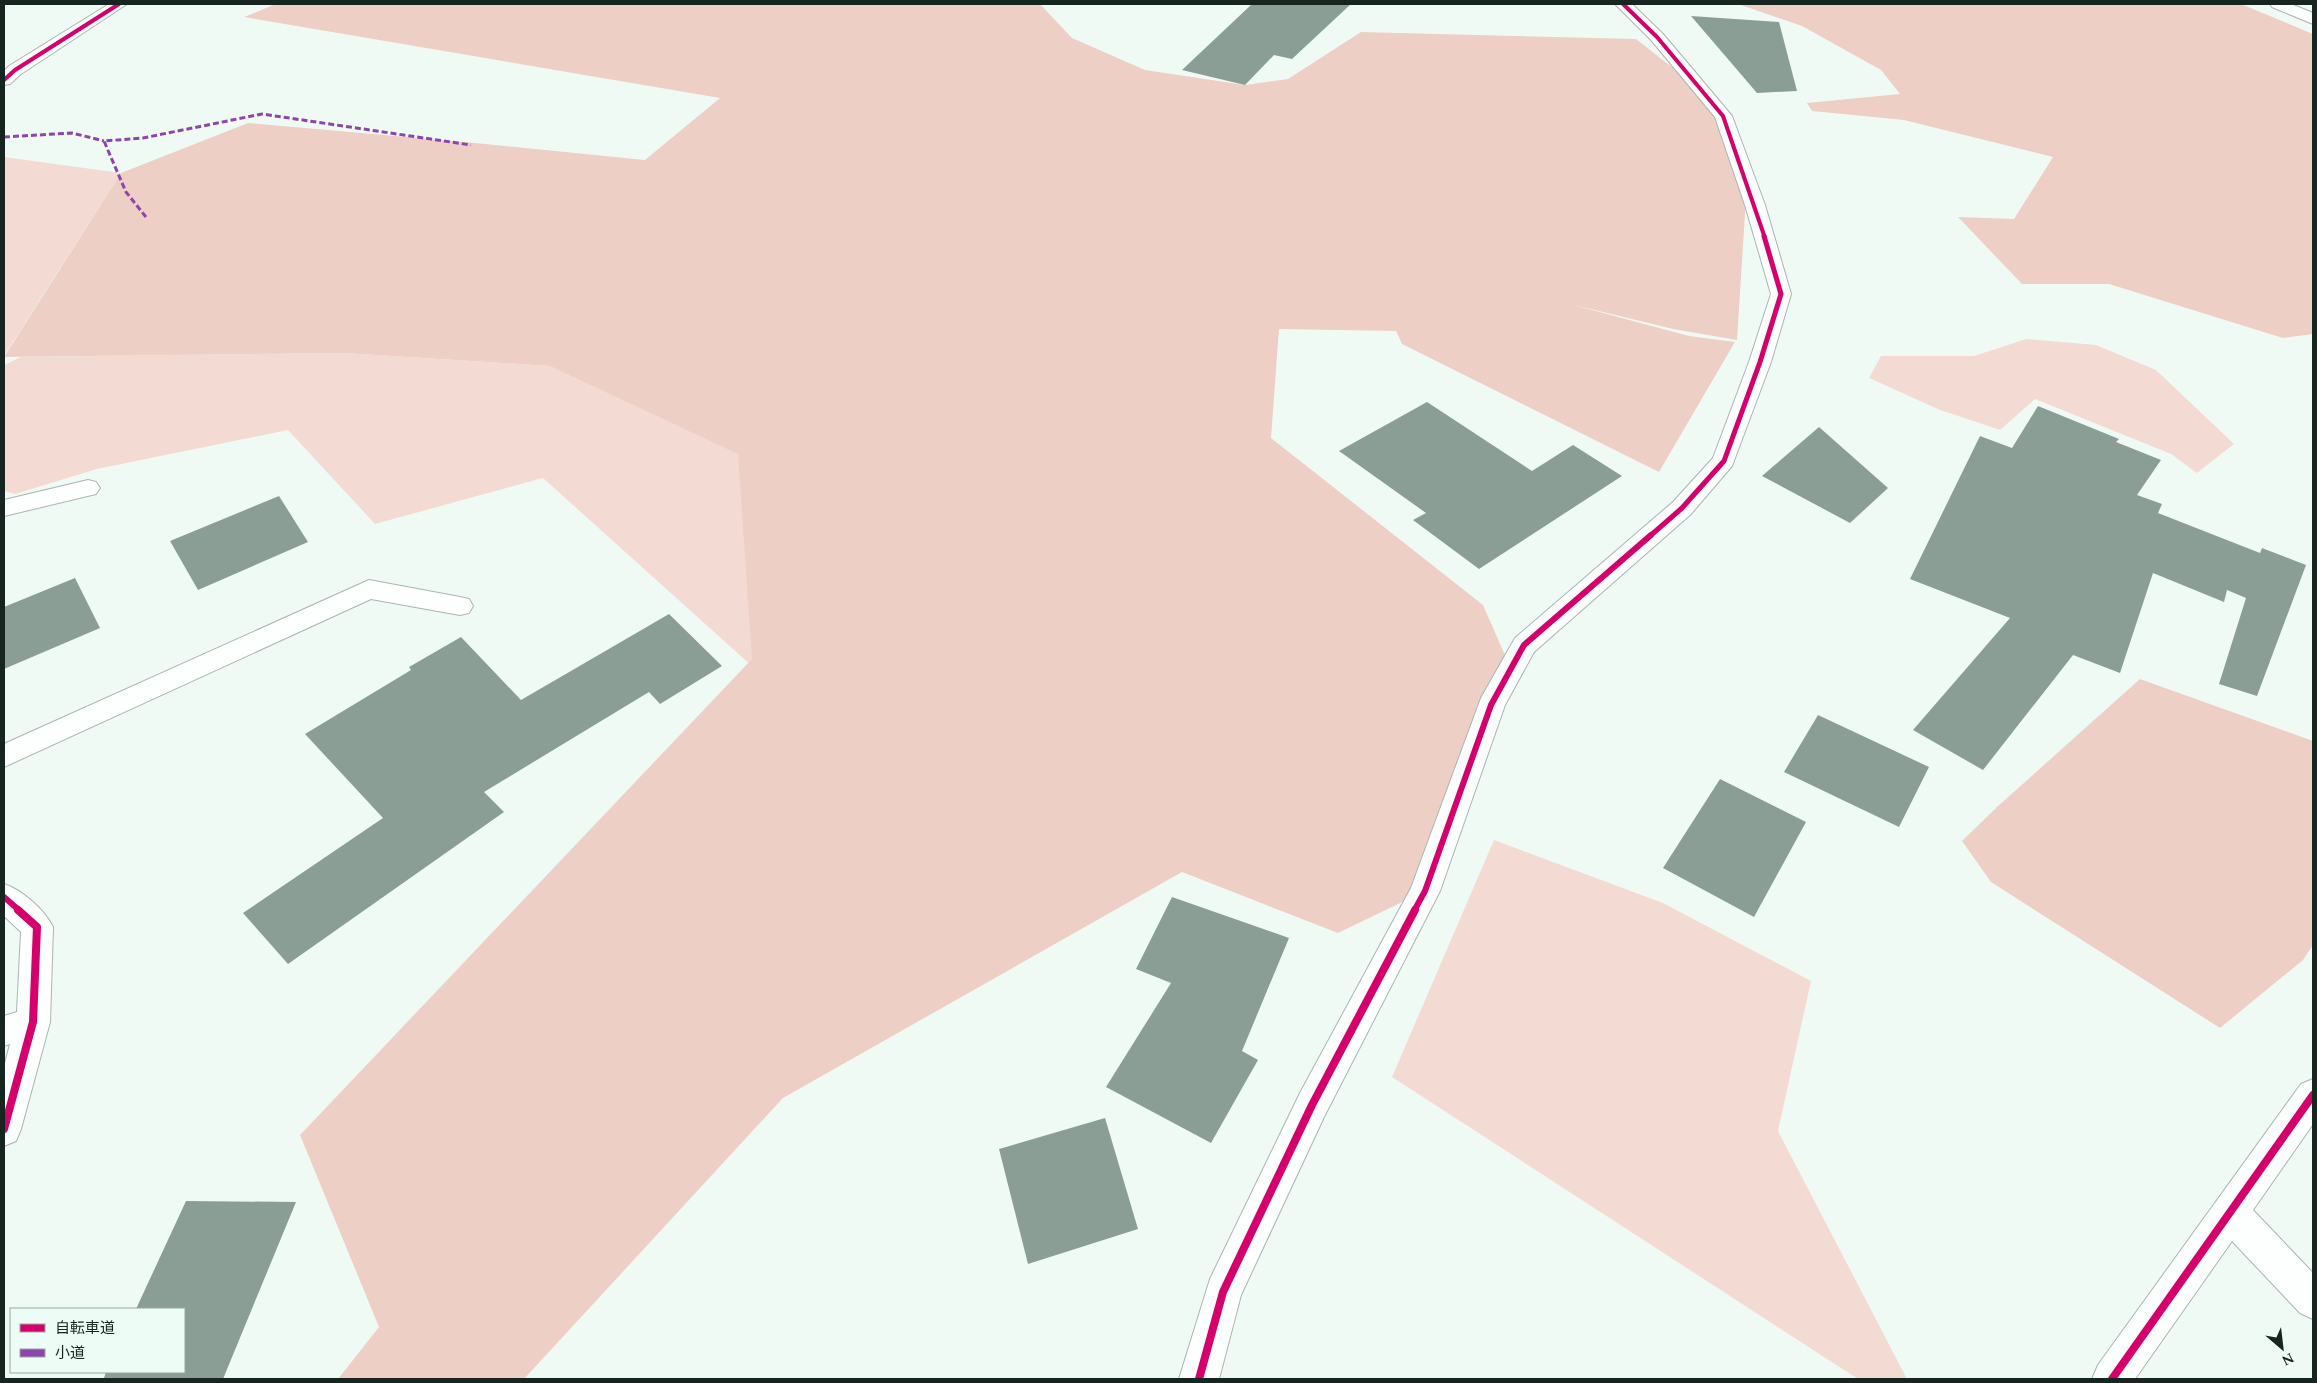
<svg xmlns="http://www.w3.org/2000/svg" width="2317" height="1383" viewBox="0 0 2317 1383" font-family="Spectral,'Noto Sans JP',serif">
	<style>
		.green { fill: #f3dbd3 }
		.forest { fill: #eecfc6 }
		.building { fill: #8b9e96 }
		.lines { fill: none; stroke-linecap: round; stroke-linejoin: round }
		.minor-casing { stroke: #a9b5b0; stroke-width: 2 }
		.minor { fill: #fdfefe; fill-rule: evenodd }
		.quiet { stroke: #8e44ad; stroke-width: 3; stroke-dasharray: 6 3; stroke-linecap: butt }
		.cycleway-far3-casing { stroke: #edfdf6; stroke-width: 5.5 }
		.cycleway-far2-casing { stroke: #edfdf6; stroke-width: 8 }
		.cycleway-far1-casing { stroke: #edfdf6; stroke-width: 9 }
		.cycleway-casing { stroke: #edfdf6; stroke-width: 11 }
		.cycleway-far3 { stroke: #d6006c; stroke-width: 4 }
		.cycleway-far2 { stroke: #d6006c; stroke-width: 5 }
		.cycleway-far1 { stroke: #d6006c; stroke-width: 6 }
		.cycleway { stroke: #d6006c; stroke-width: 8 }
	</style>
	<rect width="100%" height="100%" fill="#f0faf5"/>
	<g class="green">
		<polygon points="4,157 121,173 4,356"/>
		<polygon points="2026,339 2096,345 2156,370 2234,444 2197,473 2171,454 2035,399 2000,430 1940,410 1869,378 1881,356 1974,356"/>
		<polygon points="345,353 550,366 762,456 763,676 543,478 375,524 288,430 97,469 15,494 4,491 4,365 21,357"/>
		<polygon points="1494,840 1663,903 1811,981 1778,1131 1907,1379 1858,1379 1392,1077"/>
	</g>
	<g class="forest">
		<polygon points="276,4 1040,4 1072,38 1145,70 1245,85 1288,79 1361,32 1636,39 1700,89 1747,183 1737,340 1673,329 1570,304 1689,336 1735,342 1659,472 1402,344 1396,331 1279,329 1271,438 1483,605 1511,669 1425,891 1338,933 1182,872 783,1098 524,1379 338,1379 379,1327 300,1135 752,659 738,454 550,366 345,353 4,357 121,173 248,123 475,143 645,160 720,98 244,17"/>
		<polygon points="1738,4 2241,4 2313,34 2313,334 2283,338 2109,284 2022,284 1958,217 2014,219 2053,157 1904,120 1812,111 1807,103 1900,94 1881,70 1802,26"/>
		<polygon points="2140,679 2313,741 2313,945 2303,960 2220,1028 1991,882 1962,841 1997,807"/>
	</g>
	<g class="building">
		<polygon points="1252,4 1351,4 1292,59 1274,55 1245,85 1182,70"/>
		<polygon points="1691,16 1779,22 1797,91 1757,93"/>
		<polygon points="1427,402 1532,471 1573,445 1622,476 1479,569 1413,520 1426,513 1339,451"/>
		<polygon points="2038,406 2119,439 2116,442 2161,460 2137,495 2162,504 2158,513 2260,553 2262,548 2306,565 2257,696 2219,684 2246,598 2227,590 2224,602 2153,573 2120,673 2073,655 1983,770 1913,730 2010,618 1910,579 1980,436 2012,448"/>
		<polygon points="1819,427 1888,488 1850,523 1762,476"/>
		<polygon points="279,496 308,542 198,590 170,541"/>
		<polygon points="75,578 100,628 4,669 4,607"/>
		<polygon points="669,614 722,666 660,704 649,692 484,792 504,812 288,964 243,913 383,818 305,734 411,670 409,667 461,637 521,700"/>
		<polygon points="1818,715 1929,767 1899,827 1784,772"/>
		<polygon points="1720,779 1806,822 1754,917 1663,868"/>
		<polygon points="1172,897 1289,938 1242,1051 1258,1060 1211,1143 1106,1087 1171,983 1136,969"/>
		<polygon points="1105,1118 1138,1229 1028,1264 999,1149"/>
		<polygon points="186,1201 296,1202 223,1379 104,1378 106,1372 184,1372 184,1309 136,1309"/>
	</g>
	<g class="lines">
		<g class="minor-casing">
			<g id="minor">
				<polygon points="109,4 127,4 21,74 10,84 4,85 4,71 9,66"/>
				<polygon points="1615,4 1632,4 1663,34 1732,116 1765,205 1791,294 1771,362 1732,466 1691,514 1534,652 1505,705 1440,891 1324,1117 1241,1295 1219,1379 1179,1379 1210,1279 1300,1093 1411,888 1481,698 1515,638 1673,502 1713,458 1749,362 1771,294 1745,205 1715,117 1651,40"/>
				<polygon points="2270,4 2291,4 2313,13 2313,24 2272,7"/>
				<polygon points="88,480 96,482 100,488 96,494 4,516 4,500"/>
				<polygon points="369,580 460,597 469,599 473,606 469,613 460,615 371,599 4,767 4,744"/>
				<path d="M 4,884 C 22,890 44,909 53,927 L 50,1022 L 21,1129 L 16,1141 L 4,1146 L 4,1067 L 10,1044 L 4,1046 L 4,1016 L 17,1012 L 21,932 L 4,916 Z"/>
				<polygon points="2313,1079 2313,1124 2253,1210 2313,1273 2313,1319 2300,1313 2232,1241 2135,1379 2092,1379 2098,1365 2301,1084"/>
			</g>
		</g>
		<use href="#minor" class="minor"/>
		<g class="quiet">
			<polyline points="4,137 72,133 104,141"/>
			<polyline points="146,217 126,192 104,141 143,138 262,114 471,145"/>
		</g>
		<g class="cycleway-far3-casing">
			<g id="cycleway-far3">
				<polyline points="1623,4 1657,37 1723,116 1765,238"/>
				<polyline points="4,80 15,70 119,4"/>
			</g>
		</g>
		<g class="cycleway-far2-casing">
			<polyline id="cycleway-far2" points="1650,536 1682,508 1724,461 1760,362 1781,294 1764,236"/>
		</g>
		<g class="cycleway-far1-casing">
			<g id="cycleway-far1">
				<polyline points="4,897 20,911"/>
				<polyline points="1414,911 1425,891 1491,705 1524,645 1651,535"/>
			</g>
		</g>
		<g class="cycleway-casing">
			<g id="cycleway">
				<polyline points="4,1129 33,1022 37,927 18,910"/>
				<polyline points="1199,1379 1223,1292 1312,1105 1415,910"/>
				<polyline points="2112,1379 2313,1095"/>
			</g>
		</g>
		<use href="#cycleway-far3" class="cycleway-far3"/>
		<use href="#cycleway-far2" class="cycleway-far2"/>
		<use href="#cycleway-far1" class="cycleway-far1"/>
		<use href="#cycleway" class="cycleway"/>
	</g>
	<rect width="2317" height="1383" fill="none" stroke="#16251f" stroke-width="10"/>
	<rect x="10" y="1308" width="175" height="65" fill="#edfdf6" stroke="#97a7a0"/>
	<rect x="20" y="1324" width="25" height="8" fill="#d6006c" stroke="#97a7a0"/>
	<text x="55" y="1333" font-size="15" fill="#16251f">自転車道</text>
	<rect x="20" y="1349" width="25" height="8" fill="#8e44ad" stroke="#97a7a0"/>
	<text x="55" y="1358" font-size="15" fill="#16251f">小道</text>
	<g transform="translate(2282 1348) rotate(152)" stroke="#edfdf6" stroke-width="4" paint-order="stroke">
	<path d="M0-4L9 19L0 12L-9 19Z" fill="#16251f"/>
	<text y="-8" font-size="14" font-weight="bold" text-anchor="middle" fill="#16251f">N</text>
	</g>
</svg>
